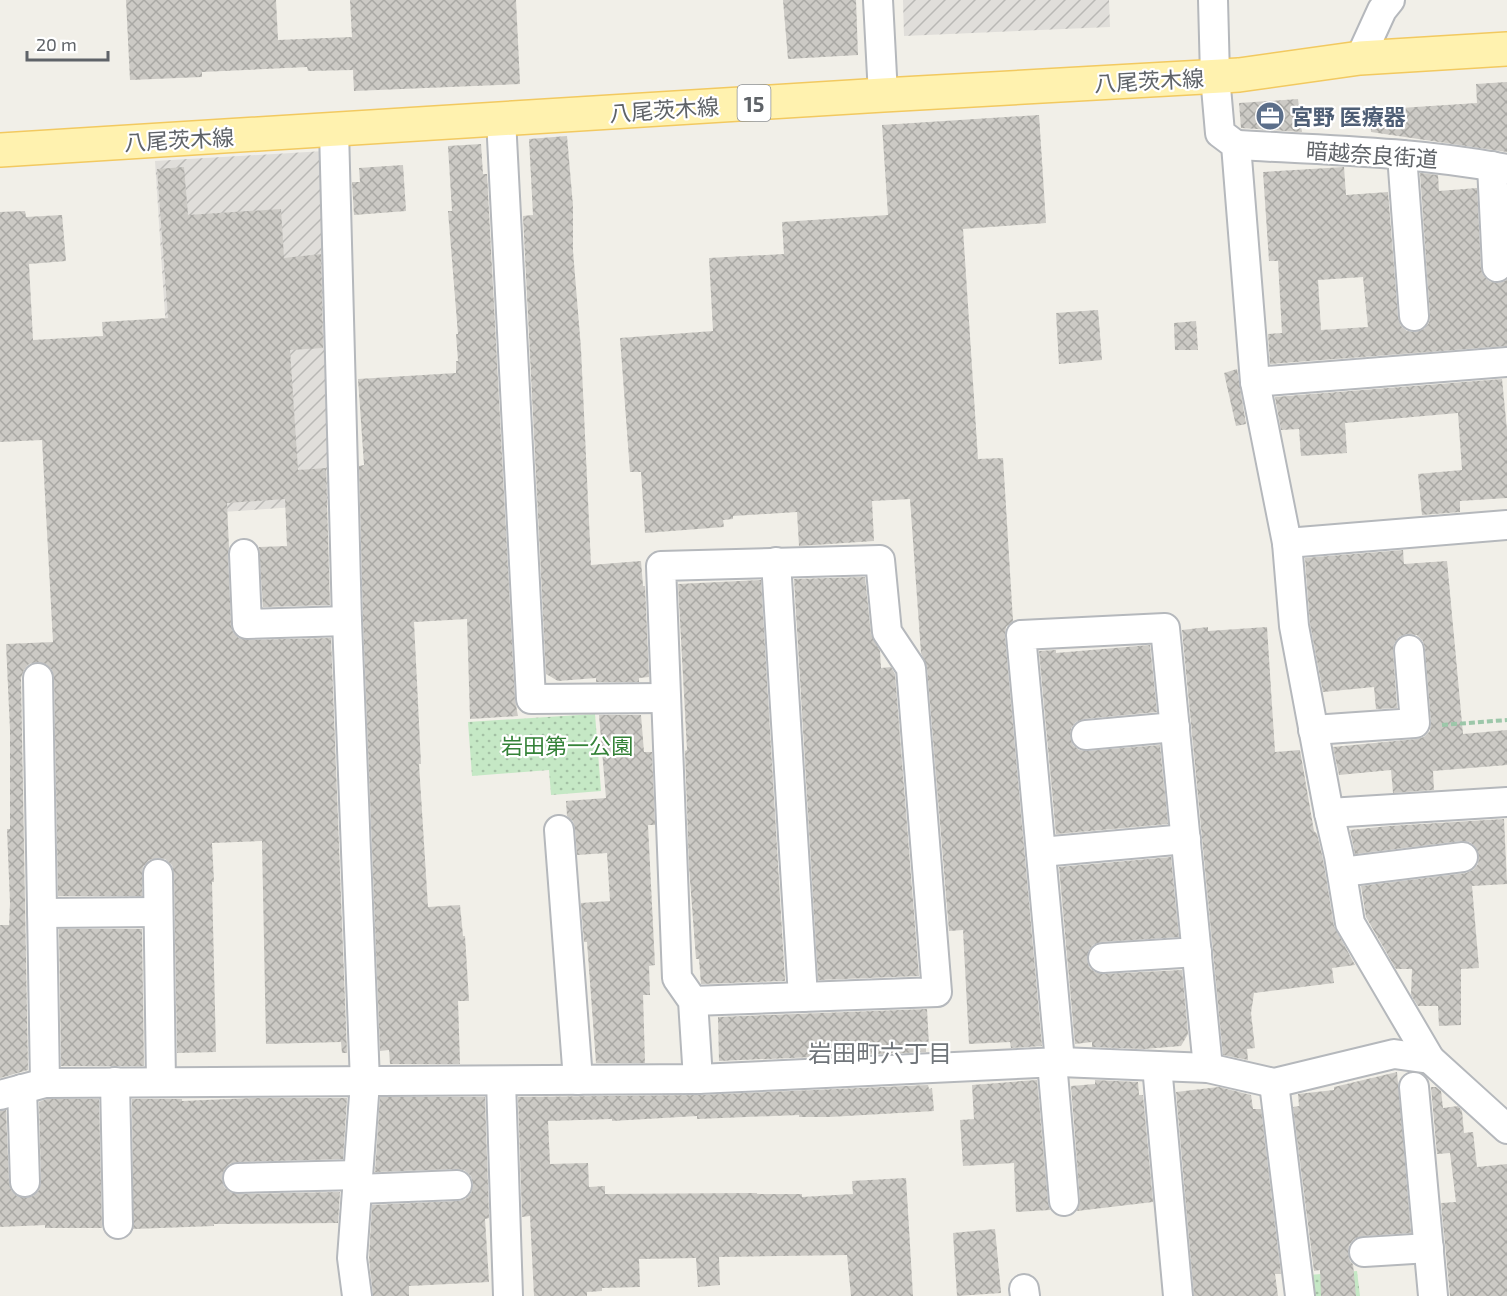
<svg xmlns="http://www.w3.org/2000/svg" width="1507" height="1296" viewBox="0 0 1507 1296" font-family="'Exo 2','Noto Sans JP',sans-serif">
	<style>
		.industrial { fill: url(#industrial-furrows) }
		.park { fill: url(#park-dots) }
		.building { fill: url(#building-cross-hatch); fill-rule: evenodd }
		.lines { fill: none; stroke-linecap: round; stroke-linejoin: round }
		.minor-casing { stroke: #b5b8bc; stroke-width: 32 }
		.major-casing { stroke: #f2c960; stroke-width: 36 }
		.path { stroke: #9cc7a9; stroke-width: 4; stroke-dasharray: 6 3; stroke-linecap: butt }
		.minor { stroke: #fff; stroke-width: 28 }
		.major { stroke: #fff2af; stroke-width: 33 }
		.labels { text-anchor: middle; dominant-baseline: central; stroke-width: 4.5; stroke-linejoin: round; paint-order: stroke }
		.shield { fill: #fff; stroke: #8f9295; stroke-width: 1.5 }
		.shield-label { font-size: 21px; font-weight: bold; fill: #5f6368 }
		.street-label { font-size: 22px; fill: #5f6368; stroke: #fff }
		.service-label { font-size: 22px; font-weight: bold; fill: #4e5e75; stroke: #fff; text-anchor: start }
		.park-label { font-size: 22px; fill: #348238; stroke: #fff }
		.neighbourhood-label { font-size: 24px; fill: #70757a; stroke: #fff }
	</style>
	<defs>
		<pattern id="industrial-furrows" width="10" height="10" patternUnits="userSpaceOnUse" patternTransform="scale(1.5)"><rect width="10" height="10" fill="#e0deda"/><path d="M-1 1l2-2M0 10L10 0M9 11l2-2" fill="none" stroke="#b9b8b5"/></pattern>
		<pattern id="park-dots" width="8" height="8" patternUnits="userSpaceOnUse" patternTransform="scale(1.5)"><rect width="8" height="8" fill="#c5e8c5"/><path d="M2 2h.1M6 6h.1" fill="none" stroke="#a3c0a4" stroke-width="1.8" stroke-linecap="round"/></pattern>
		<pattern id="building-cross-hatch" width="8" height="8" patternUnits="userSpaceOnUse" patternTransform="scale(1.5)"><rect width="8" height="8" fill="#cccac5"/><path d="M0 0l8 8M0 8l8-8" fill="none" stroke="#a9a8a4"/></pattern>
	</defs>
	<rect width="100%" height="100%" fill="#f1efe8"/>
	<g class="industrial">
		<polygon points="903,0 1109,0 1110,27 904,36"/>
		<polygon points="324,151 341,504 178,515 155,161"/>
	</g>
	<g class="park">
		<polygon points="595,714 601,791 551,795 549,770 472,776 468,722"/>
		<polygon points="1357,1271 1360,1296 1311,1296 1309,1275"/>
	</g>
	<g class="building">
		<polygon points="126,0 276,0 278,40 352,37 350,0 516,0 520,84 354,91 353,70 308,71 307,67 202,72 202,77 130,80"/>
		<polygon points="783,0 856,0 858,55 788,59"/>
		<polygon points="1507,82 1507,152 1371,132 1370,110 1477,103 1476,84"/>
		<polygon points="1298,99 1302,132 1241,128 1239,103"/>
		<polygon points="1039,115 1046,223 963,229 978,459 1003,458 1013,621 1006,627 1005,636 1042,1046 1011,1048 1010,1042 969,1044 963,930 949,931 927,667 921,653 910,499 872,501 874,541 799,546 797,512 733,516 733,519 723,520 724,527 645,533 641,472 630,472 620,338 713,331 709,258 784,254 782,222 888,215 882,125"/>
		<polygon points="567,136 573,206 573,251 581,349 591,565 641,561 643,586 645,586 649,677 639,678 639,682 596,682 596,678 558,681 546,674 523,216 533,215 529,139"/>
		<polygon points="481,144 483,174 487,174 515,700 518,716 470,719 467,619 414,622 421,764 419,764 428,907 460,905 463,936 465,936 469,1001 458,1001 460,1064 390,1064 389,1050 380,1051 363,620 359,466 364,465 358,379 456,373 456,361 458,361 456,334 458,334 448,211 452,211 448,146"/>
		<polygon points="403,165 406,211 354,215 352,182 360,182 359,168"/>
		<polygon points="184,167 188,215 281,209 284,258 321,254 323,348 290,350 298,470 326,468 330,605 263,607 259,547 287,546 285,499 227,503 229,548 228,555 231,625 233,632 239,638 248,640 331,638 347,1053 342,1053 341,1042 266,1044 262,841 212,843 214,882 212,882 216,1052 177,1053 174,874 172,865 165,859 158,858 149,860 143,867 142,874 142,896 58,896 54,678 52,670 46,664 37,662 29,664 24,670 21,678 28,1070 0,1078 0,925 9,925 10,903 7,829 10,829 10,730 6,644 53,642 42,440 0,442 0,212 25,211 26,217 62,215 66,261 29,264 33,340 103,336 102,322 168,318 157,169"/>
		<path d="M 1344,167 L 1346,195 L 1388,192 L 1398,317 L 1401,326 L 1407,331 L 1415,332 L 1424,329 L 1429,323 L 1430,315 L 1420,173 L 1438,175 L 1439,191 L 1477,188 L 1481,268 L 1483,275 L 1489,281 L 1497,283 L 1507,280 L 1507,346 L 1270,364 L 1268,334 L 1282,333 L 1278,261 L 1269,261 L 1263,172 ZM 1363,277 L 1368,327 L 1321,330 L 1318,280 Z"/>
		<polygon points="1098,310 1102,360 1059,364 1056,313"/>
		<polygon points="1196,321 1198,350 1175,350 1174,323"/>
		<polygon points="1237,369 1246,424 1236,426 1224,373"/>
		<polygon points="1502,379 1507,430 1507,498 1460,501 1460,512 1422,515 1418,474 1462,470 1458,413 1345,423 1347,453 1301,456 1299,429 1281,430 1275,397"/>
		<polygon points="1403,550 1404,564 1447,561 1463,734 1507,730 1507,765 1433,771 1434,790 1393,793 1391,770 1339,775 1333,747 1416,739 1424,737 1430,731 1431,722 1425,649 1423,641 1417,635 1407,634 1399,637 1394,644 1393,651 1397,708 1376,709 1374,687 1323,692 1310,624 1305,558"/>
		<polygon points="865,577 871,634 880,651 881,668 891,667 895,674 919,976 818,980 794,579"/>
		<polygon points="761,580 785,981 701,984 699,959 696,959 689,867 685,751 687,750 678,584"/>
		<polygon points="1208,627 1208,631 1267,627 1275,752 1300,750 1314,831 1317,834 1323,859 1334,926 1355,965 1332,968 1334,983 1254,993 1251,1013 1255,1048 1247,1049 1248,1060 1223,1055 1182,630"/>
		<polygon points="1150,645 1157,712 1084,719 1076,722 1071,728 1070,737 1073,745 1079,750 1087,751 1160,745 1168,824 1056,834 1039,651 1056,650 1056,653"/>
		<polygon points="599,715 641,715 644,752 652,752 655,825 648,825 655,965 649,966 650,995 643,995 645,1063 596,1063 587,942 584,942 581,903 610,901 607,853 577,855 575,829 573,821 567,816 566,801 606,798"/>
		<polygon points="1504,819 1507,884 1472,886 1479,968 1461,969 1461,1025 1439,1026 1438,1006 1418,1006 1411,995 1412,969 1396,969 1366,917 1361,886 1466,873 1473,870 1478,864 1479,856 1476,848 1470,842 1461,841 1355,854 1350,830 1389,826"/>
		<polygon points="1171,857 1179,937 1101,942 1093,945 1089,950 1087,960 1090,968 1095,972 1103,974 1182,970 1188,1034 1181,1046 1144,1049 1092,1047 1092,1042 1075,1044 1059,867"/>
		<polygon points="59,929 142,929 144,1066 61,1066"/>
		<polygon points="927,1009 929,1046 926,1046 926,1052 719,1061 718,1017"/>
		<polygon points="1397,1072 1411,1233 1363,1236 1354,1239 1349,1245 1348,1252 1350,1261 1353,1264 1356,1296 1321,1296 1320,1270 1314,1271 1293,1107 1299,1106 1298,1094 1334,1090 1334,1087"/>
		<polygon points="1037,1080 1048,1202 1050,1210 1016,1212 1014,1163 963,1166 960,1120 974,1119 972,1085"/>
		<polygon points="1095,1080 1138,1082 1139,1095 1143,1095 1153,1202 1077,1211 1080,1200 1071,1086 1095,1084"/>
		<polygon points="928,1085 929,1089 932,1088 934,1111 829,1117 799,1117 799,1115 697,1119 697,1116 612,1121 612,1119 548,1121 550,1164 588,1163 589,1187 605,1186 605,1194 757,1193 757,1194 802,1194 802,1197 853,1194 852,1181 906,1178 913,1296 851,1296 847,1255 719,1257 720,1285 698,1287 696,1258 639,1259 640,1287 602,1288 602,1291 587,1292 587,1296 534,1296 530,1216 522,1217 518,1097 699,1095"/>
		<polygon points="1219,1087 1251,1095 1253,1109 1261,1109 1281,1274 1275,1274 1278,1296 1194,1296 1176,1092"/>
		<polygon points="1431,1087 1436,1087 1441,1091 1443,1108 1458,1106 1462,1111 1464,1133 1473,1132 1477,1167 1507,1164 1507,1296 1450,1296 1441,1203 1456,1202 1450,1153 1437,1154"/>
		<polygon points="380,1097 485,1097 489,1218 485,1219 489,1282 409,1286 409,1296 373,1296 369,1258 372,1205 458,1201 466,1199 471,1193 473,1185 471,1176 464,1170 457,1169 375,1172"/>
		<polygon points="253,1098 347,1098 343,1159 237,1162 229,1164 224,1170 222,1178 224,1187 230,1192 238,1194 340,1192 338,1223 214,1224 214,1226 133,1229 132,1099 182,1099 182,1101"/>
		<polygon points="47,1099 99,1099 102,1228 45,1228 45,1225 0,1227 0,1111 6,1110 9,1183 11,1190 17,1196 26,1198 33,1196 39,1190 41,1182 39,1102"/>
		<polygon points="995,1229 1001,1293 957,1296 953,1233"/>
	</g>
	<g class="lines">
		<g class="minor-casing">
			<g id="minor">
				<polyline points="878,0 883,95"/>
				<polyline points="1213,0 1215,76 1220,133 1236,145 1255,382 1287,543 1294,626 1329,813 1339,856 1350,923 1430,1059 1507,1129"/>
				<polyline points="1360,58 1382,10 1390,0"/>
				<polyline points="501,119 531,699 666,698"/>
				<polyline points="334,130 347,621 365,1082 352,1258 357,1296"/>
				<path d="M 1236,145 C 1326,150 1418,152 1507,169"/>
				<polyline points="1402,155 1414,316"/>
				<polyline points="1492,166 1497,267"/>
				<polyline points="1255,382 1507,362"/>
				<polyline points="1287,543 1507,525"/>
				<polyline points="244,554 247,624 347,621"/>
				<polyline points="776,562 803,997"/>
				<polyline points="38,678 45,1083"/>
				<polyline points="1313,730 1415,723 1409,650"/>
				<polyline points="1086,735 1175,727"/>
				<polyline points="1329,813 1507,802"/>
				<polyline points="559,830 578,1080"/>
				<polyline points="1041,852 1186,839"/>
				<polyline points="1342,872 1463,857"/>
				<polyline points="158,874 161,1082"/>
				<polyline points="42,913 158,912"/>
				<polyline points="1103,958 1197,952"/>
				<polyline points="693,1001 937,992 911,668 887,632 880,560 661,566 677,978 693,1001 698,1079"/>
				<polyline points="1052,1062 1064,1201"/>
				<polyline points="1060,1062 1021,635 1165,628 1208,1068"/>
				<polyline points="1157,1066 1178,1296"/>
				<polyline points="501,1081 508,1296"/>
				<polyline points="115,1082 118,1224"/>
				<polyline points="1274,1083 1300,1296"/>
				<polyline points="1414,1087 1433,1296"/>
				<polyline points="22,1089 25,1182"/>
				<polyline points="0,1095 45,1083 698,1079 1060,1062 1208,1068 1274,1083 1394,1054 1430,1059"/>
				<polyline points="238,1178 358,1175"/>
				<polyline points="358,1189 457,1185"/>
				<polyline points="1364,1252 1429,1248"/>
				<polyline points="1024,1289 1025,1296"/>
			</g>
		</g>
		<g class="major-casing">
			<polyline id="major" points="0,150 883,95 1239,75 1360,58 1507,49"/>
		</g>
		<polyline class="path" points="1442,725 1507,720"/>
		<use href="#minor" class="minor"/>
		<use href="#major" class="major"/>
	</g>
	<defs>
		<g id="office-disc" transform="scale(1.5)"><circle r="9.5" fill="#5c6f8a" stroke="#fff"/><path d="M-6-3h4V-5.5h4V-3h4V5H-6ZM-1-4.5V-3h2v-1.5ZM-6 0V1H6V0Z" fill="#fff"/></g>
	</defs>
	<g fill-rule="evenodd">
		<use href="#office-disc" x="1270" y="116"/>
	</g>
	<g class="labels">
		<rect class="shield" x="737.5" y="85" width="33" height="36" rx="4.5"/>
		<g class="shield-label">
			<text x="754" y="103">15</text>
		</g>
		<g class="street-label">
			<text transform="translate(1149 80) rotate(-3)">八尾茨木線</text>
			<text transform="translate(664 109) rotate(-4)">八尾茨木線</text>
			<text transform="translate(179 139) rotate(-3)">八尾茨木線</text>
			<text transform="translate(1372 154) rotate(4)">暗越奈良街道</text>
		</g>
		<g class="service-label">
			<text x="1291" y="116">宮野 医療器</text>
		</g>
		<g class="park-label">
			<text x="567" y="745">岩田第一公園</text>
		</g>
		<g class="neighbourhood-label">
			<text x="880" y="1052">岩田町六丁目</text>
		</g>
	</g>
	<path d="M27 51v9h81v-9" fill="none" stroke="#5f6368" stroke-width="3"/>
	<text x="36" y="51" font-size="18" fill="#5f6368" stroke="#ffffff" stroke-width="4.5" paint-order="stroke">20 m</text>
</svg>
